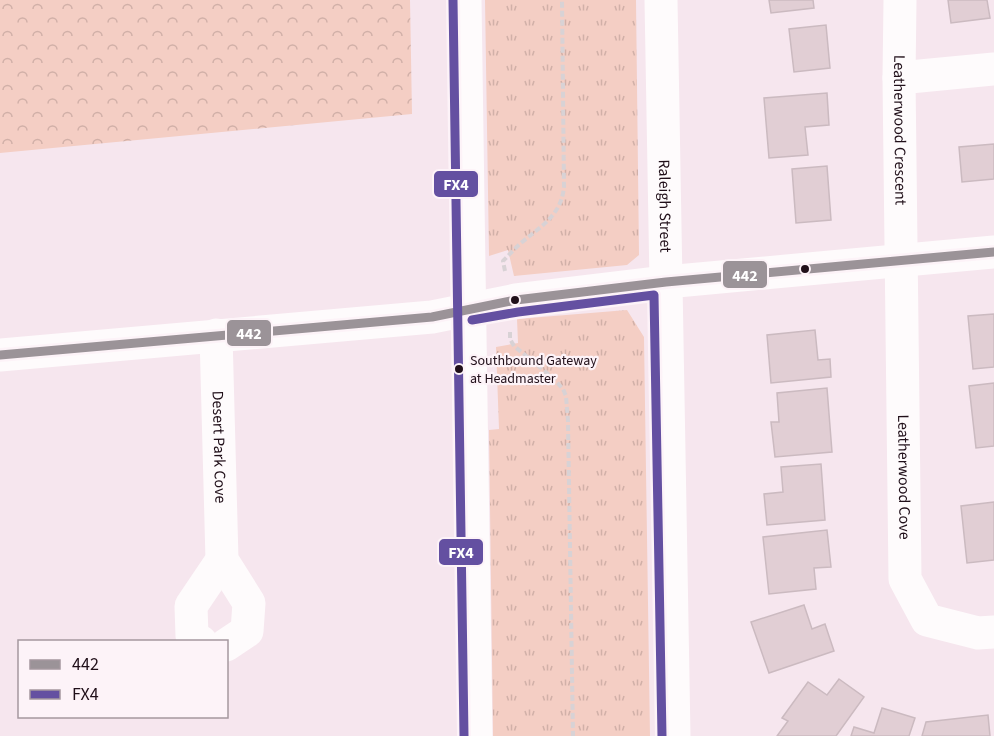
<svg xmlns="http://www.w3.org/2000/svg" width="994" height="736" viewBox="0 0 994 736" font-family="'Source Sans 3',sans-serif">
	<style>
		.grass { fill: url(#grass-tufts) }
		.park { fill: url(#park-crowns) }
		.building { fill: #e1ced4; stroke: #cbbac0; stroke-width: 1.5 }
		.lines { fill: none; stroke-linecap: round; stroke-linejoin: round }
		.path { stroke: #d8d2d5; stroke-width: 4; stroke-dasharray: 6 3; stroke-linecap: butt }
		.minor { stroke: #fefbfc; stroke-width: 33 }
		.bus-1-casing { stroke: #fdf3f8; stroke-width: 14 }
		.bus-2-casing { stroke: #fdf3f8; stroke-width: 14 }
		.bus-1 { stroke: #9b9398; stroke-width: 9 }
		.bus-2 { stroke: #6450a1; stroke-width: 9 }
		.bus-dot { fill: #200f19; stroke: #fdf3f8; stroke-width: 2 }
		.labels { text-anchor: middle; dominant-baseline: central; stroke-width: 4.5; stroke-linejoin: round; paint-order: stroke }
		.bus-label { font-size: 14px; fill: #200f19; stroke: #fdf3f8; text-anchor: start }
		.street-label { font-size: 16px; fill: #200f19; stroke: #fdf3f8 }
		.line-badge { stroke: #fdf3f8; stroke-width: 2 }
		.badge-label { font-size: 16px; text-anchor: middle; font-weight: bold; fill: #fff }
	</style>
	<defs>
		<pattern id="grass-tufts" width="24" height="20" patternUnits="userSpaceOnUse" patternTransform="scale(1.5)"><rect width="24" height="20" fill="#f4cec4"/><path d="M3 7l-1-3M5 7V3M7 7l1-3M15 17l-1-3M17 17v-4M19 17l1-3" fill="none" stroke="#d1b0a8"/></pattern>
		<pattern id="park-crowns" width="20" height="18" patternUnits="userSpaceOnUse" patternTransform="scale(1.5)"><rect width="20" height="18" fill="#f4cec4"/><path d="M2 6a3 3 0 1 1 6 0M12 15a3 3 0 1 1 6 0" fill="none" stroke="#d1b0a8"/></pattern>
	</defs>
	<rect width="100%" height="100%" fill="#f6e6ee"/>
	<g class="grass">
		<polygon points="485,0 636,0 639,255 627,265 514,276 508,250 489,256"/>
		<polygon points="627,310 644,337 650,736 493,736 489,430 499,429 496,347 518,343 517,319"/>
	</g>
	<polygon class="park" points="0,0 410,0 412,114 0,153"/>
	<g class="building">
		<polygon points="769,0 813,0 814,8 771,13"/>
		<polygon points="948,0 987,0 990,18 951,23"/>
		<polygon points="826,25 830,68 794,72 789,29"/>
		<polygon points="827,93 829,125 805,127 808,155 769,158 764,98"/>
		<polygon points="994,144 994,179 962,182 959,147"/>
		<polygon points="827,166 831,220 796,223 792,169"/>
		<polygon points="994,314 994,367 973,369 968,316"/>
		<polygon points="815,330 818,360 830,359 831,377 771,383 767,335"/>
		<polygon points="994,383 994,446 976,448 969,386"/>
		<polygon points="827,388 832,452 775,457 771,422 779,422 777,393"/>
		<polygon points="821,464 825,520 767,525 764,494 783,492 781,467"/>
		<polygon points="994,502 994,560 967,563 961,506"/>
		<polygon points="827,530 831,567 814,568 816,589 769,594 763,537"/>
		<polygon points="804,605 812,629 825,624 834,651 769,673 751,622"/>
		<polygon points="839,679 864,697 836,736 777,736 788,721 782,718 808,682 827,695"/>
		<polygon points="882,708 915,718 909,736 851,736 854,727 874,733"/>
		<polygon points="988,715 990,736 922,736 926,722"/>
	</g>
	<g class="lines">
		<g class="path">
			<path d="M 505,271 L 503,261 C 509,255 515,248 521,243 C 541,226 561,216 564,187 L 562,0"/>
			<polyline points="510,332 510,339 514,346 553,378 563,389 566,396 568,421 573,736"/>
		</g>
		<g class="minor">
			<polyline points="465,0 476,736"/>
			<path id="s1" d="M 661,0 L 674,736"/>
			<path id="s2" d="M 900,0 L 899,78 L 905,579 L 927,620 L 978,633 L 994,632"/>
			<polyline points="899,78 994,69"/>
			<path id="s3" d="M 216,335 L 222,560 L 249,603 L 247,631 L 226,645"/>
			<polyline points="0,355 432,317 516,300 666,282 994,252"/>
			<polyline points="201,642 192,636 191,606 222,560"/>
		</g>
		<g class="bus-1-casing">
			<polyline id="bus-1" points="0,355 432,317 516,300 666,282 994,252"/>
		</g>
		<g class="bus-2-casing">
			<g id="bus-2">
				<polyline points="453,0 464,736"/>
				<polyline points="472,320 518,312 654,295 662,736"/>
			</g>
		</g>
		<use href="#bus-1" class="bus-1"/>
		<use href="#bus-2" class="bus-2"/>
	</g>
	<g class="bus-dot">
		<circle cx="805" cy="269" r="5"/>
		<circle cx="515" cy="300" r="5"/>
		<circle cx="459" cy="369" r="5"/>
	</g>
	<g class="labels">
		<g class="bus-label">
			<text x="470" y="361">Southbound Gateway<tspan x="470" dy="18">at Headmaster</tspan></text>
		</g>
		<g class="street-label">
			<text stroke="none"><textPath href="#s2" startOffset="130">Leatherwood Crescent</textPath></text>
			<text stroke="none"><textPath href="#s1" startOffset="206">Raleigh Street</textPath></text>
			<text stroke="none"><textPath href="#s3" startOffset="112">Desert Park Cove</textPath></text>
			<text stroke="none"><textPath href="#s2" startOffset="477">Leatherwood Cove</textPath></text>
		</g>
	</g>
	<g class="line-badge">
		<rect x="433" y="170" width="46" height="28" rx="6" fill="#6450a1"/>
		<rect x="722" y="260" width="46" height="29" rx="6" fill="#9b9398"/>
		<rect x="226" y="319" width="46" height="28" rx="6" fill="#9b9398"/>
		<rect x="438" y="538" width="46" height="28" rx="6" fill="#6450a1"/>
	</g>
	<g class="badge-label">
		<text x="456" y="190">FX4</text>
		<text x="745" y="281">442</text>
		<text x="249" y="339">442</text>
		<text x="461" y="558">FX4</text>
	</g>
	<rect x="18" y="640" width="210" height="78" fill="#fdf3f8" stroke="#a5989f" stroke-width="1.5"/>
	<rect x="30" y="660" width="30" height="9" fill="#9b9398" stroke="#a5989f" stroke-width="1.5"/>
	<text x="72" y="670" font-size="18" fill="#200f19">442</text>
	<rect x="30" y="690" width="30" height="9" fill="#6450a1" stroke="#a5989f" stroke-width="1.5"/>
	<text x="72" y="700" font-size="18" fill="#200f19">FX4</text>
</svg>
